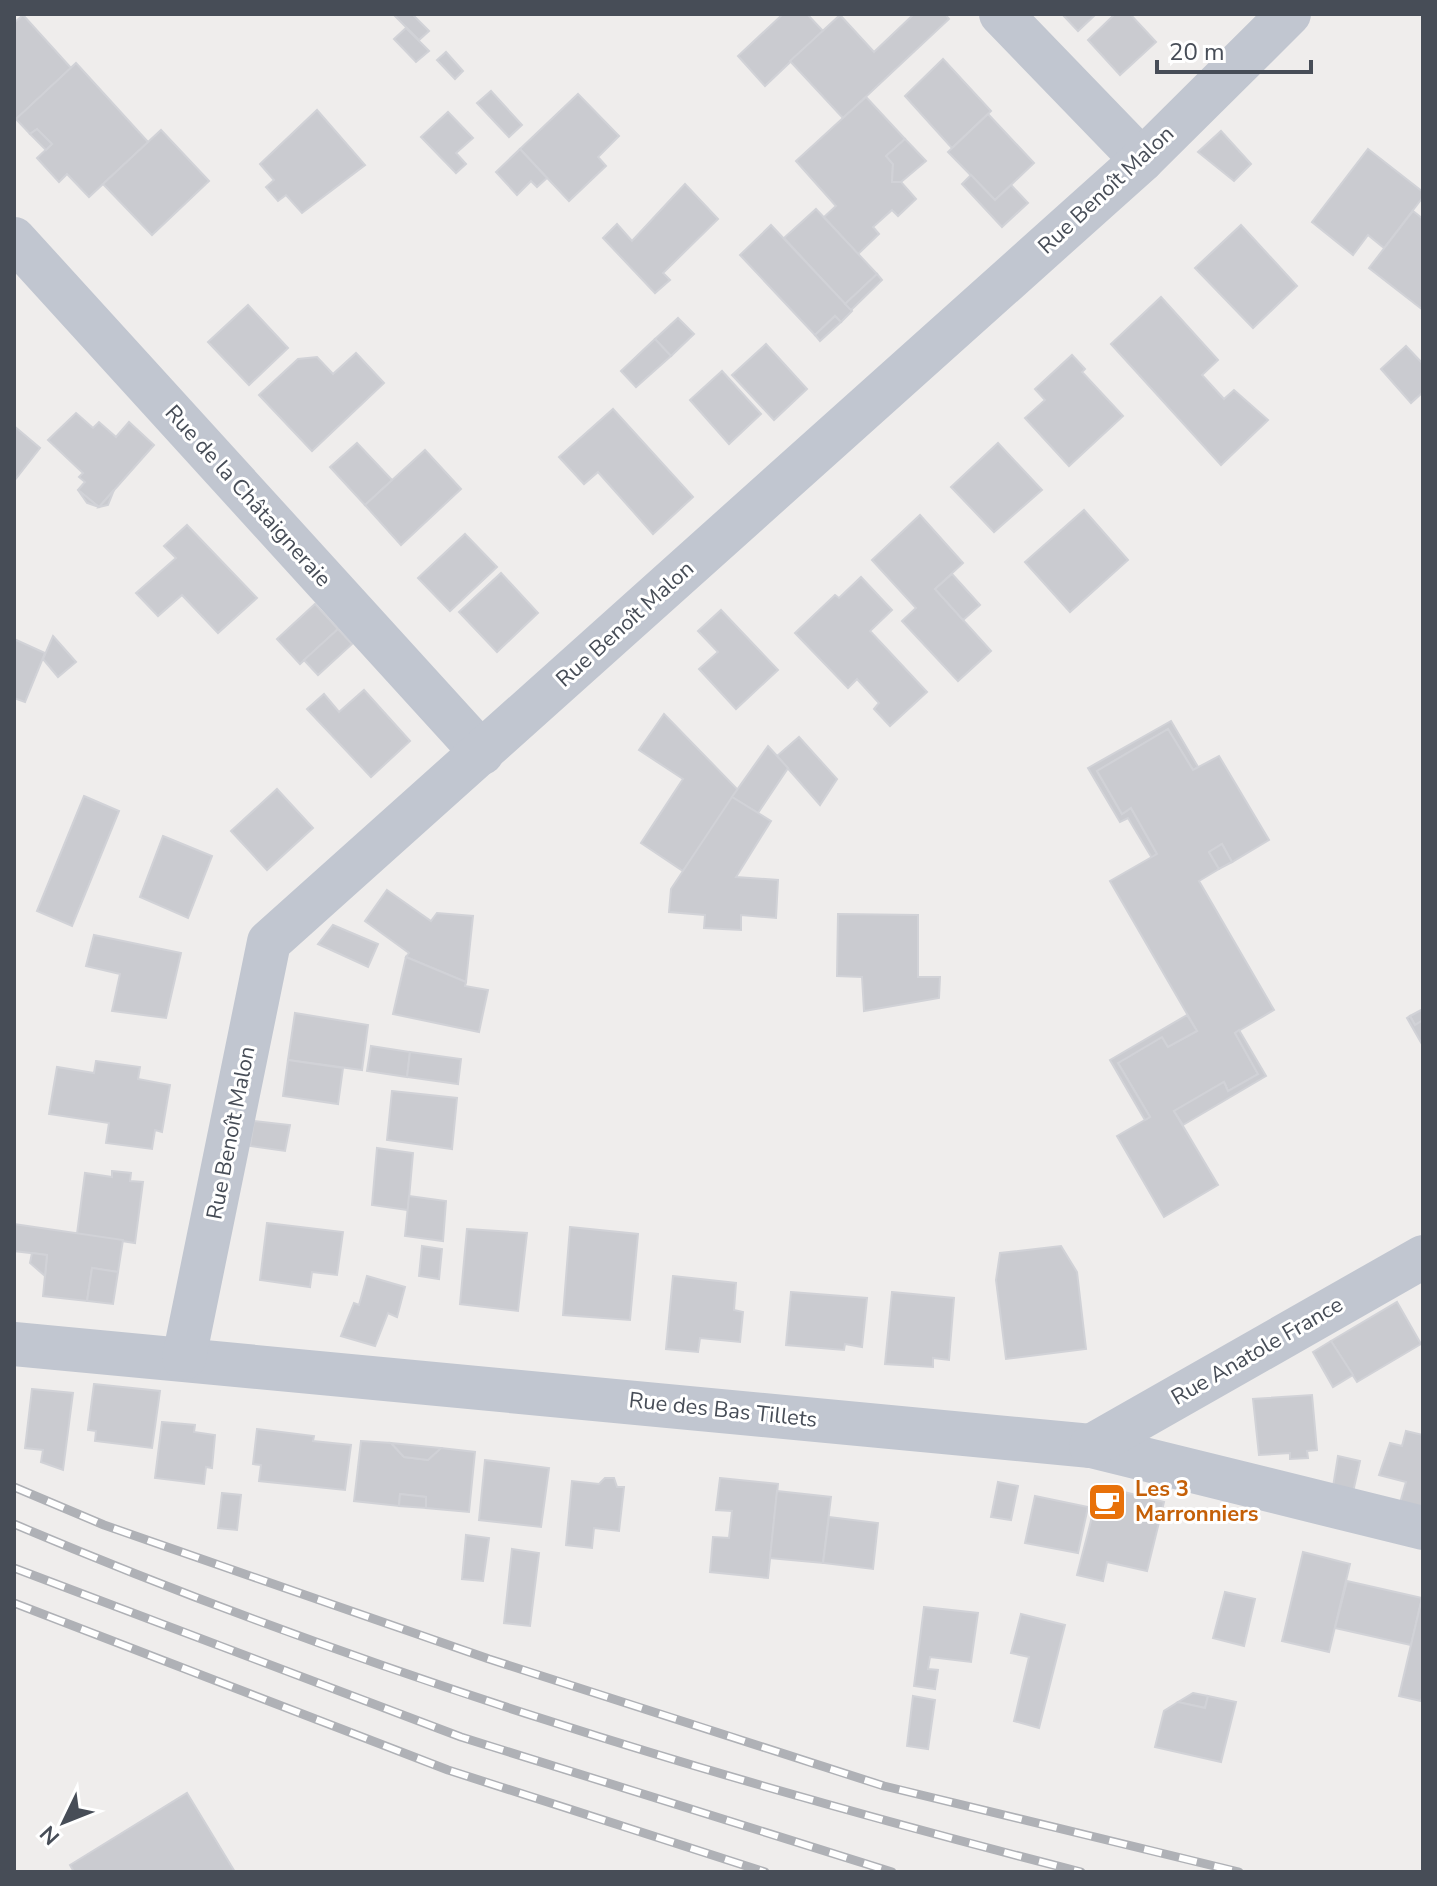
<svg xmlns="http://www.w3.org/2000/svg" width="1437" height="1886" viewBox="0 0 1437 1886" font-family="'Nunito Sans',sans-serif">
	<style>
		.building { fill: #cacbd0; stroke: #d1d2d7; stroke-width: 2 }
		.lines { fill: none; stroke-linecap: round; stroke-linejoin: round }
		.minor { stroke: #c1c6d0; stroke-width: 44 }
		.rail-casing { stroke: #afb1b6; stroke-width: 9 }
		.rail { stroke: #fff; stroke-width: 6; stroke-dasharray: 18; stroke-linecap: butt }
		.labels { text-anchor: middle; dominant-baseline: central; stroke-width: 6; stroke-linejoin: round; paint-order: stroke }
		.street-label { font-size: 22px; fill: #474d57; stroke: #fff }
		.food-label { font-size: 22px; font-weight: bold; fill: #c56008; stroke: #fff; text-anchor: start }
	</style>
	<rect width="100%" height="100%" fill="#efedec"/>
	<g class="building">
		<polygon points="393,14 412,14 429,31 419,40"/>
		<polygon points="783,14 807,14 823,31 765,86 738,56"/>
		<polygon points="914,14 945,14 949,19 843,118 790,61 840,15 874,52"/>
		<polygon points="1062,14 1096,14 1078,31"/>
		<polygon points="1115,14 1130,14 1156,42 1120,75 1088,40"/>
		<polygon points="23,15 71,68 14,121 14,23"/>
		<polygon points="406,28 429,51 416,62 394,39"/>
		<polygon points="446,52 463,71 455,79 437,60"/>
		<polygon points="943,59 991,111 952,148 905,96"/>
		<polygon points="76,63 148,142 89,197 67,174 59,182 37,158 52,144 37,129 30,134 16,119"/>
		<polygon points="491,91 522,125 509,137 477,103"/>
		<polygon points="578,94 619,136 598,157 606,166 569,201 520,149"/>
		<polygon points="866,97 905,139 886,156 893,164 892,182 901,182 916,199 898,216 892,210 873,227 879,234 858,254 824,217 836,206 796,161"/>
		<polygon points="317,110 365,165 302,213 286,195 278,201 266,187 274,180 260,164"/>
		<polygon points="448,112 473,138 456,153 466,164 456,173 421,137"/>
		<polygon points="988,114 1034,163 995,200 948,152"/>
		<polygon points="37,129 52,144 46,150 30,134"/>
		<polygon points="161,130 209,181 152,235 103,184"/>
		<polygon points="1221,131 1251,164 1234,181 1198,152"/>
		<polygon points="905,139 926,161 901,182 892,182 893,164 886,156"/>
		<polygon points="520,149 547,178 537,187 531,181 517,195 496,172"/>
		<polygon points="1368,149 1423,192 1423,197 1384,248 1368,235 1353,255 1312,222"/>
		<polygon points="971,175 995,200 1011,185 1028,203 1002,227 962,184"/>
		<polygon points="685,184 718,219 663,273 670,280 655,293 603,238 617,224 632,241"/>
		<polygon points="816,209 877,274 845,304 784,238"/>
		<polygon points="1413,211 1423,219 1423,310 1369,268"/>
		<polygon points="771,225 852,311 841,322 835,316 815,335 740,255"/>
		<polygon points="1241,225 1297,286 1253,328 1195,268"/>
		<polygon points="877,274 882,280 851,310 845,304"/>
		<polygon points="1161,297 1218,360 1202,375 1224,399 1234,390 1268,420 1221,465 1111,344"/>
		<polygon points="248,305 288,348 249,385 208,342"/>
		<polygon points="835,316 841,322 820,341 815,335"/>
		<polygon points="678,318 694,334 671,356 655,339"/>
		<polygon points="655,339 671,356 636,387 621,371"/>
		<polygon points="766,344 807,389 774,420 732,375"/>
		<polygon points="1406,346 1423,364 1423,392 1411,403 1381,369"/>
		<polygon points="356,353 384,383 312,451 259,395 298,359 317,357 333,374"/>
		<polygon points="1072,355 1085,369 1082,372 1123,416 1069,466 1025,418 1045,400 1035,389"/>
		<polygon points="722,371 761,414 729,444 690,400"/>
		<polygon points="613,409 693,497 653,534 598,472 584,484 559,457"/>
		<polygon points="76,413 93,428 99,422 116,437 129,422 154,445 99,507 78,490 85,482 79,477 83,473 48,440"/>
		<polygon points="14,426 40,448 14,481"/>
		<polygon points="357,443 392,480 365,505 330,467"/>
		<polygon points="998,443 1042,490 994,532 951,487"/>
		<polygon points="425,450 461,489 401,545 365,505"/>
		<polygon points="78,490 99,507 87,503"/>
		<polygon points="114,490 108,505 99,507"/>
		<polygon points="1084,510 1128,560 1070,612 1025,562"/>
		<polygon points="920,515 963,563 935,589 991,651 958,681 902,621 916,608 872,560"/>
		<polygon points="187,525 257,598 218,633 182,595 158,616 136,593 176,558 164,546"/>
		<polygon points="465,534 497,567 450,611 418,578"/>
		<polygon points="501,573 538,613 497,652 459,612"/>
		<polygon points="952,574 980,605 963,620 935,589"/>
		<polygon points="861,577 892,610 870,631 927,692 890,726 874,709 879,703 857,679 848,688 795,633 835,595 839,598"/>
		<polygon points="315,604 338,629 300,664 277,639"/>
		<polygon points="721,610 778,670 736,709 699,669 718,652 698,631"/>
		<polygon points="338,629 352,644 318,675 304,660"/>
		<polygon points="53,636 76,662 58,677 43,659"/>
		<polygon points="14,639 45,653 25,702 14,698"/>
		<polygon points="364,690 410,741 371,777 307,709 324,694 339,712"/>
		<polygon points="664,714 738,790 683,871 641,843 683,779 639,750"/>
		<polygon points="1171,721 1198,767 1193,770 1168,729 1097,771 1122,814 1131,808 1157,854 1152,858 1128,818 1120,822 1088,768"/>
		<polygon points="1168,729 1193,770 1219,756 1269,840 1232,862 1222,844 1209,852 1219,869 1199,881 1274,1010 1235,1033 1258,1074 1228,1091 1224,1082 1174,1111 1218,1185 1164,1217 1117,1136 1150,1117 1118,1063 1162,1037 1168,1047 1197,1031 1110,881 1157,854 1131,808 1122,814 1097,771"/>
		<polygon points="799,737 837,779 820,805 777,756"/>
		<polygon points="768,746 788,768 758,813 732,797"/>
		<polygon points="277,789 313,828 267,870 231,831"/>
		<polygon points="84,796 119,811 72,926 37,911"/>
		<polygon points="732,797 771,821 736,877 778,880 776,918 741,915 741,930 704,928 705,915 669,912 671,889"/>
		<polygon points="163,836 212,856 188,918 140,897"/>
		<polygon points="1222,844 1232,862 1219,869 1209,852"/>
		<polygon points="387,890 431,921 437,913 473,916 466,982 406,957 409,953 365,921"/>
		<polygon points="838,914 918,915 918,977 940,977 939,998 864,1011 862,977 837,976"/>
		<polygon points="333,925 378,944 368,967 318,944"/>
		<polygon points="94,935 181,953 166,1018 112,1011 120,974 86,966"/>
		<polygon points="406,957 466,982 465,986 488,990 479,1032 393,1014"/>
		<polygon points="1423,1009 1423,1020 1415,1025 1410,1016"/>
		<polygon points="295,1013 368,1025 362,1070 288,1060"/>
		<polygon points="1187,1015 1197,1031 1168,1047 1162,1037 1118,1063 1150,1117 1145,1120 1110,1060"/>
		<polygon points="1410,1016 1415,1025 1423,1020 1423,1046 1407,1018"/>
		<polygon points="1239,1030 1266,1076 1183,1125 1174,1111 1224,1082 1228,1091 1258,1074 1235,1033"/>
		<polygon points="371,1046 410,1052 407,1077 367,1071"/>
		<polygon points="410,1052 461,1059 458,1084 407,1077"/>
		<polygon points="288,1060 343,1068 338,1104 283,1096"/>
		<polygon points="96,1061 140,1067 138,1079 170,1085 162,1132 155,1130 152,1149 106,1143 109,1123 49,1114 57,1067 94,1073"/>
		<polygon points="392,1091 457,1098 452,1149 387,1140"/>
		<polygon points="254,1121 290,1125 285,1151 250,1146"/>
		<polygon points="377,1148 413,1153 408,1210 372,1205"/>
		<polygon points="112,1171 131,1173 130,1181 143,1182 135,1243 77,1234 85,1173 112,1177"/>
		<polygon points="409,1196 446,1201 443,1241 405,1236"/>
		<polygon points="267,1223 343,1232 337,1275 312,1272 310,1287 260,1280"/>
		<polygon points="14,1224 123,1240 118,1272 92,1268 87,1301 43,1296 47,1255 14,1251"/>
		<polygon points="570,1227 638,1234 630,1320 563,1315"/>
		<polygon points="467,1229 527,1233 518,1311 460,1304"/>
		<polygon points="422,1246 442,1249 439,1279 419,1276"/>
		<polygon points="1061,1246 1077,1272 1086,1349 1006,1359 996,1280 1000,1253"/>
		<polygon points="32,1253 47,1255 45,1276 30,1263"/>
		<polygon points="92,1268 118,1272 113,1304 87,1301"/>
		<polygon points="367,1276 405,1287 397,1317 388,1313 375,1346 341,1336 354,1303 359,1305"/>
		<polygon points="673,1276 736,1283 734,1310 743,1312 740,1342 700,1338 698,1352 666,1349"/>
		<polygon points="791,1292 867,1298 862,1347 845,1344 844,1350 786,1345"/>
		<polygon points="892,1292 954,1298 949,1360 933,1358 933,1367 885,1364"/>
		<polygon points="1397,1302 1421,1344 1357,1382 1331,1341"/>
		<polygon points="1331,1341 1353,1375 1333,1387 1313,1352"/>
		<polygon points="94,1384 160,1391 152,1448 95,1441 96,1431 88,1430"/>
		<polygon points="32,1389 73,1393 63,1470 41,1462 43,1450 25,1448"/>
		<polygon points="1312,1395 1317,1450 1307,1451 1308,1458 1290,1459 1290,1453 1259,1455 1253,1399"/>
		<polygon points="162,1422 195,1425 194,1432 215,1435 212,1468 206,1467 204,1484 155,1478"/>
		<polygon points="257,1429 314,1436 313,1441 351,1445 345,1490 259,1481 261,1465 253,1464"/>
		<polygon points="1406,1431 1423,1435 1423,1509 1400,1503 1406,1482 1379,1475 1390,1443 1402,1446"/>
		<polygon points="361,1441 391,1443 404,1457 428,1460 441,1448 475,1452 469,1512 426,1508 426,1497 400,1494 399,1506 354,1501"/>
		<polygon points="391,1443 441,1448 428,1460 404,1457"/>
		<polygon points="1338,1456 1360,1461 1353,1492 1333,1487"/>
		<polygon points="485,1460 549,1468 541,1527 479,1520"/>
		<polygon points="605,1478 614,1478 617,1487 624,1487 619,1531 594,1528 592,1548 566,1545 572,1481 599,1484"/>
		<polygon points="720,1478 778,1484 768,1578 710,1572 713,1537 729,1538 732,1511 716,1510"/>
		<polygon points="998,1482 1018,1486 1011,1520 991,1517"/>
		<polygon points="1100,1486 1164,1502 1147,1571 1107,1562 1103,1581 1077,1575"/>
		<polygon points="777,1491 831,1497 823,1563 770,1558"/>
		<polygon points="222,1493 241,1495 237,1530 218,1528"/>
		<polygon points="400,1494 426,1497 426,1508 399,1506"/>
		<polygon points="1035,1496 1088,1507 1078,1553 1025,1543"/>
		<polygon points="829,1517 878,1523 873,1569 823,1563"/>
		<polygon points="466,1535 489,1538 483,1581 462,1579"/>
		<polygon points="512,1549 539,1553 530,1626 504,1623"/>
		<polygon points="1303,1552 1350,1564 1329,1652 1282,1641"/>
		<polygon points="1347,1581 1422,1598 1411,1645 1335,1628"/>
		<polygon points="1225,1592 1255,1599 1244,1646 1213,1638"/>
		<polygon points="1422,1598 1423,1694 1421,1701 1399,1696"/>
		<polygon points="924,1607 978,1613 971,1662 930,1657 928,1669 938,1670 935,1689 914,1686"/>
		<polygon points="1021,1614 1065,1625 1039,1728 1014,1721 1029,1657 1011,1653"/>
		<polygon points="1193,1693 1208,1696 1205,1708 1178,1702"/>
		<polygon points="913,1696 935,1700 928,1749 907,1746"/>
		<polygon points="1208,1696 1236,1702 1221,1762 1155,1747 1164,1711 1178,1702 1205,1708"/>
		<polygon points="187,1793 235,1872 74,1872 70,1865"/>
	</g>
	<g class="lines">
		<g class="minor">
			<polyline points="1001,14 1142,160"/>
			<polyline points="14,239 482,753"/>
			<polyline points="14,1344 1091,1446 1423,1528"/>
			<polyline points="184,1358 269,942 1142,160 1289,14"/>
			<polyline points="1091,1446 1423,1257"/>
		</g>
		<g class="rail-casing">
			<g id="rail">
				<polyline points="14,1487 104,1525 489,1659 884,1786 1239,1872"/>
				<path d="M 14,1524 C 358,1670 719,1780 1081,1872"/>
				<polyline points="14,1568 461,1737 892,1872"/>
				<polyline points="14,1603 448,1770 765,1872"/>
			</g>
		</g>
		<use href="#rail" class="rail"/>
	</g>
	<defs>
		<g id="cafe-square" transform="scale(2)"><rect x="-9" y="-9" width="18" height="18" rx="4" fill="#e8710a" stroke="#fff"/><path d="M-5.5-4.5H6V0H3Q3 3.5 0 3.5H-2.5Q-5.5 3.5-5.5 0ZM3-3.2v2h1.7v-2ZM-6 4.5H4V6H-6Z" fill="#fff"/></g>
	</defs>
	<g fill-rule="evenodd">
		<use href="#cafe-square" x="1107" y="1502"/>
	</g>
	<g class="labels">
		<g class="street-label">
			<text transform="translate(1106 190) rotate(-43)">Rue Benoît Malon</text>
			<text transform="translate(248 496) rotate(48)">Rue de la Châtaigneraie</text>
			<text transform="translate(625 624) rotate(-42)">Rue Benoît Malon</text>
			<text transform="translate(231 1133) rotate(-79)">Rue Benoît Malon</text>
			<text transform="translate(1257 1351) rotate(-30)">Rue Anatole France</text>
			<text transform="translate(723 1410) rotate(6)">Rue des Bas Tillets</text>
		</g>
		<g class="food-label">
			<text x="1135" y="1489">Les 3<tspan x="1135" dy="25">Marronniers</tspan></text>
		</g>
	</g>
	<rect width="1437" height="1886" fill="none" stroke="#474d57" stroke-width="32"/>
	<g transform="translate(64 1822) rotate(227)" stroke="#ffffff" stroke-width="6" paint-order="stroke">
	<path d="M0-6L14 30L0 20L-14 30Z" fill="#474d57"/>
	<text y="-12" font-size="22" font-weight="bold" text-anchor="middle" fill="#474d57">N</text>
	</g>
	<path d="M1157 60v12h154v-12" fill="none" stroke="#474d57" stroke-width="4"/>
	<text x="1169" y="60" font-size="24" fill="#474d57" stroke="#ffffff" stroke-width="6" paint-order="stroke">20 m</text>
</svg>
